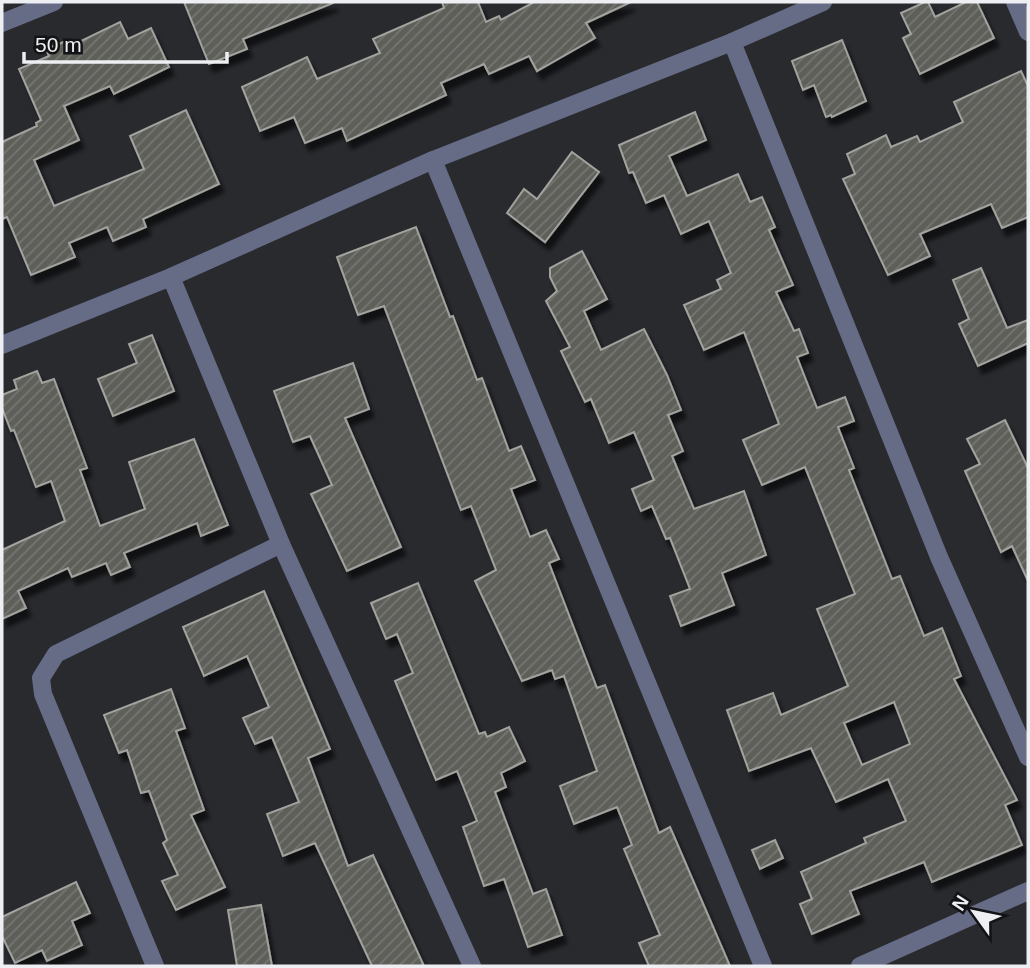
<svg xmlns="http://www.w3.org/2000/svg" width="1030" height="968" viewBox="0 0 1030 968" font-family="Arial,sans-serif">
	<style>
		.building { fill: url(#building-hatch); stroke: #a2a39e; stroke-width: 2; fill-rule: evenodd; filter: url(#shadow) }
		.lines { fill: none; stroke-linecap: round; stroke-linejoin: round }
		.minor { stroke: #666b86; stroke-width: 18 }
	</style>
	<defs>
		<pattern id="building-hatch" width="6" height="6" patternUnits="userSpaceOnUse" patternTransform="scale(1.75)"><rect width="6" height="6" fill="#5e5f5a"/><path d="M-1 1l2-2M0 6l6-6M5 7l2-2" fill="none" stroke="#757672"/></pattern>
		<filter id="shadow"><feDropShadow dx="4.5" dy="8" stdDeviation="2" flood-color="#0009"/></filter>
	</defs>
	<rect width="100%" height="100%" fill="#292a2e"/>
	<g class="building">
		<polygon points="184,2 333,2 333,3 243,39 247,49 209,64"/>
		<polygon points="442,2 478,2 486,22 499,16 501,20 534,2 631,2 586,23 595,38 537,71 529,56 489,74 484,64 441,83 446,95 347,141 342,128 305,143 294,117 260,131 242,87 307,57 317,79 380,53 373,39 444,8"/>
		<polygon points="925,2 928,2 935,17 966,2 977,2 994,38 920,74 903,38 911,34 901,13"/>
		<polygon points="120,22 128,39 151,28 169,67 114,94 110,86 64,106 79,140 34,160 54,206 144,169 130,136 186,110 219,184 143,219 146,227 113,241 107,227 69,243 75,257 31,275 7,217 2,219 2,142 37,126 36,123 41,120 19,69 49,56 46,49 68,40 71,46"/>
		<polygon points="842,40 866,101 832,117 831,115 826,117 814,85 803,90 792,61"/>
		<polygon points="1021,71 1028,86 1028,217 1002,228 991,204 920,234 930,256 888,275 843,179 855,174 847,154 886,135 891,147 917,136 920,142 963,122 954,102"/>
		<path d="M 695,112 L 706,140 L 669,156 L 687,196 L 738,174 L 750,202 L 762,197 L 775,227 L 769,230 L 793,285 L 776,292 L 794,331 L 799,329 L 808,353 L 797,357 L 817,408 L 845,397 L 854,421 L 838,427 L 854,468 L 849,470 L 892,579 L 900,576 L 924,636 L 942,628 L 961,676 L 954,679 L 1017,800 L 1005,805 L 1022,845 L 932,882 L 924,862 L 850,891 L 859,914 L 812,934 L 800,904 L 812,899 L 801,872 L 866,843 L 864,838 L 906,821 L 888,779 L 836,802 L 811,748 L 749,771 L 727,710 L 773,693 L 781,715 L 848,686 L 817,609 L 855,594 L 805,467 L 762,485 L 743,440 L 779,424 L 744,332 L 704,350 L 684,305 L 721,289 L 717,280 L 731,273 L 709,221 L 681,234 L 664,195 L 646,203 L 633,172 L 629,173 L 619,145 ZM 894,702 L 910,744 L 862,765 L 844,723 Z"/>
		<polygon points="572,152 599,172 545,242 507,213 524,189 537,199"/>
		<polygon points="416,227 450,317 453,316 477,380 482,378 509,451 521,446 535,480 511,489 530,537 546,530 559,559 549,563 597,688 605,685 659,833 670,827 730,966 649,966 639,943 660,935 624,849 632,845 617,807 574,824 560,786 597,771 564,676 555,679 552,670 522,681 475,581 496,570 471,506 461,510 384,306 358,315 337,257"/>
		<polygon points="582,251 607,299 584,311 601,350 644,329 667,375 681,410 668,415 683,451 672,456 694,509 744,491 766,555 722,573 734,605 681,626 670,596 690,589 670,538 666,539 652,506 641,511 632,489 654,480 634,432 609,443 591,399 585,402 561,351 570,347 546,301 557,291 550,277 550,268"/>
		<polygon points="981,268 1007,328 1028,320 1028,343 978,366 959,324 969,319 953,280"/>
		<polygon points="152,335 174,391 113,416 98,379 137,363 129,344"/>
		<polygon points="353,363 369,409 345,418 401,547 347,571 311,494 332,485 310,436 293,442 274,391"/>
		<polygon points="37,371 42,383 54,379 87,468 80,470 100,526 145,509 129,462 194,439 228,525 201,536 197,523 124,553 130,567 111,575 106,563 72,577 68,568 18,591 26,608 2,619 2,550 65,521 51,481 36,487 14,430 11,431 2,408 2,395 17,389 14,380"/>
		<polygon points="1005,420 1028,468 1028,581 1012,546 1001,552 965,471 980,464 967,439"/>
		<polygon points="418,583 479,734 485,732 487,737 509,727 525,761 501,773 506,787 495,792 533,894 546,889 562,935 528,947 504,879 484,886 463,827 477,821 457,771 436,780 395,681 413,673 397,634 386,639 371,603"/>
		<polygon points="264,591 330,749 308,758 348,866 373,855 424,966 372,966 315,843 283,856 267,814 299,802 272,737 255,744 243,718 269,707 247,656 204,676 183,627"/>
		<polygon points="171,689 185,728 176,731 204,810 191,815 225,887 176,910 162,881 178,875 163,843 167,840 149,791 141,793 127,750 119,753 104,715"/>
		<polygon points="775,840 783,858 760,869 752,850"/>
		<polygon points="76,882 90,913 72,921 82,945 47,961 42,950 15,963 2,936 2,917"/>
		<polygon points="261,905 272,966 237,966 228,910"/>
	</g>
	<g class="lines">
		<g class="minor">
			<polyline points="1015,2 1028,32"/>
			<polyline points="2,23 54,2"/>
			<polyline points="732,42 939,557 1028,757"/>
			<polyline points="433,160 763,966"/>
			<polyline points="171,277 281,544 472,966"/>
			<polyline points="2,345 171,277 433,160 732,42 823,2"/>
			<polyline points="155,966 43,694 41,678 56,654 281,544"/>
			<polyline points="860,966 1028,891"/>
		</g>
	</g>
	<rect width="1030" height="968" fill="none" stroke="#eeeff2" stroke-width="7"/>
	<g transform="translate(974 912) rotate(303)" stroke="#121314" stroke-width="5" paint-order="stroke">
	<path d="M0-5L12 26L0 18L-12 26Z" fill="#eeeff2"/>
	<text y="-10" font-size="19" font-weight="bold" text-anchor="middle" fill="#eeeff2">N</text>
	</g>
	<path d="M24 52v10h203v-10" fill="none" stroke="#eeeff2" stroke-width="3.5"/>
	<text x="35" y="52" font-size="21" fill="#eeeff2" stroke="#121314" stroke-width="5" paint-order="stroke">50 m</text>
</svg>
